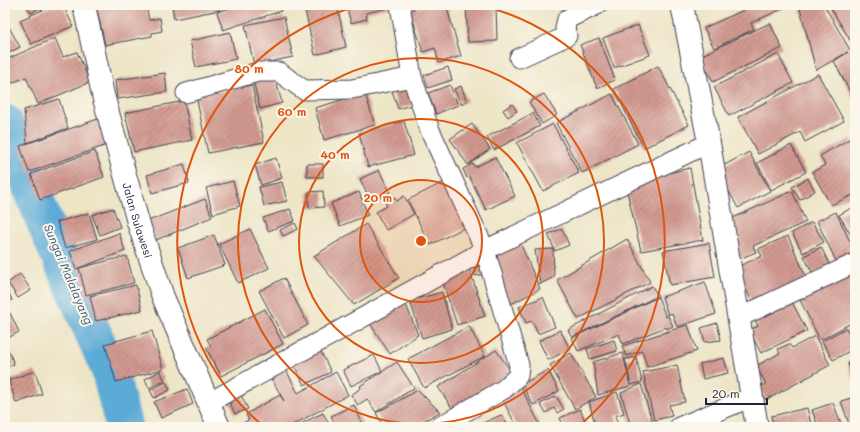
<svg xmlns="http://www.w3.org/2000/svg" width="860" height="432" viewBox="0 0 860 432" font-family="Mali,sans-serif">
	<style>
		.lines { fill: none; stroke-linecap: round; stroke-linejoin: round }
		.river { stroke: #5cabd6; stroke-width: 37 }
		.building { fill: url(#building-hatch) }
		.minor-casing { stroke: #403f50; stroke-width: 21 }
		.tertiary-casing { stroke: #403f50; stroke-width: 24 }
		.secondary-casing { stroke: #403f50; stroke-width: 24 }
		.minor { stroke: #fff; stroke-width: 19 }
		.tertiary { stroke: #fff; stroke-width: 22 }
		.secondary { stroke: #fff; stroke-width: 22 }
		.ring { fill: none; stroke: #de560e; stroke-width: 2 }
		.labels { text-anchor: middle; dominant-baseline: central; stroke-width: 4; stroke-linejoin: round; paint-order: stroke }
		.street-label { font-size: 11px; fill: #22223b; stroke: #fbf7ec }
		.water-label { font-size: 12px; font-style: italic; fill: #395979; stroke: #fbf7ec }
		.centre { fill: #de560e; stroke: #fbf7ec; stroke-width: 2 }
		.ring-label { font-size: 12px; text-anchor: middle; font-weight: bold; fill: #de560e; stroke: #fbf7ec; stroke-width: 4; stroke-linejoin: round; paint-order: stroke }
	</style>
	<defs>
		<pattern id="building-hatch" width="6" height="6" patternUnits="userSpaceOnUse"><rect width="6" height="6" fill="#d29a90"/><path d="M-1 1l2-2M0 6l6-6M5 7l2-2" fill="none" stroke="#aa7d77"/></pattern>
	</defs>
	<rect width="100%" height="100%" fill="#fbf7ec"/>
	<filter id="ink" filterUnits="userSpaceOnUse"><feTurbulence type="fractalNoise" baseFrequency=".025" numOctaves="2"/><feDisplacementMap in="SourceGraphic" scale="8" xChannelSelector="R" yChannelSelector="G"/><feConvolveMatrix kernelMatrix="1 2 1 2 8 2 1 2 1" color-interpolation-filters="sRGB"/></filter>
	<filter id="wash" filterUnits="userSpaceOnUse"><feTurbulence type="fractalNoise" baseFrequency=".012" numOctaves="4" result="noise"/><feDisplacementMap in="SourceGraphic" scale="16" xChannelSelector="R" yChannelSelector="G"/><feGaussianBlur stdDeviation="0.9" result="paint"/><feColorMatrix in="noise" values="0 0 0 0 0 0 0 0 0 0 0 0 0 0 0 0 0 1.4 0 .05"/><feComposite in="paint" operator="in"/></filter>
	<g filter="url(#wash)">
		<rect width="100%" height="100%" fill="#ede5c6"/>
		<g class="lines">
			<polyline class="river" points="5,123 47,228 109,369 124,427"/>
		</g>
		<g id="blocks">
			<g class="building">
				<polygon points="26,5 45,5 31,13"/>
				<polygon points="54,5 63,5 73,26 31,44 20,20"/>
				<polygon points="116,5 146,5 149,20 160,18 162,31 152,33 152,36 105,45 97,9"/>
				<polygon points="172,5 219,5 220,10 174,19"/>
				<polygon points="240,5 279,5 281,11 223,30 217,12"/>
				<polygon points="337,5 346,47 315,55 304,6"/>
				<polygon points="346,5 391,5 392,7 366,13 367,19 351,23"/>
				<polygon points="426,5 446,5 461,56 439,63 435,48 423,52 410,10"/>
				<polygon points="466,5 496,5 497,41 468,42"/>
				<polygon points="728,5 744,5 730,10"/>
				<polygon points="755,5 785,5 786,7 751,23 754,29 714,48 704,28"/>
				<polygon points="799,5 824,5 850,50 855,46 855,102 834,61 848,52 816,70"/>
				<polygon points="829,5 855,5 855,38 850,40"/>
				<polygon points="284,17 293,57 254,65 245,25"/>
				<polygon points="5,20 20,47 5,55"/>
				<polygon points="770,23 782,48 713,82 700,56"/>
				<polygon points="638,25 650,55 614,68 603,38"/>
				<polygon points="230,32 236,59 196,67 190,41"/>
				<polygon points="55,38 63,57 77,52 90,82 38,104 26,77 5,86 5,60"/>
				<polygon points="599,38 615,80 597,88 580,45"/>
				<polygon points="778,54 793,83 729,116 714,87"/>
				<polygon points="658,66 689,125 644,148 614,89"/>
				<polygon points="448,67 452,80 428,88 424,75"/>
				<polygon points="165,73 167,92 117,99 115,80"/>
				<polygon points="274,74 282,103 260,109 253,80"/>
				<polygon points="818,74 844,121 805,142 800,132 758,154 738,117"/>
				<polygon points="252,85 264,142 208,153 196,96"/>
				<polygon points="409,85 414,104 398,109 392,90"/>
				<polygon points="450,85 458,105 436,114 428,93"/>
				<polygon points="461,86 467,101 461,104 454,89"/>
				<polygon points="365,93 375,125 324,140 315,108"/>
				<polygon points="544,94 557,115 542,124 529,102"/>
				<polygon points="612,94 638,144 582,173 556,123"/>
				<polygon points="59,99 68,128 27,143 24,110"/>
				<polygon points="184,101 192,140 134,152 125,113"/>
				<polygon points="512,104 517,111 508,117 503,110"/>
				<polygon points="533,113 540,126 494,150 487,137"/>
				<polygon points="98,119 107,145 29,172 20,146"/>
				<polygon points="404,121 414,155 368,167 359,133"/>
				<polygon points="472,124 490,149 468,165 450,139"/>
				<polygon points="553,124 579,173 543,191 517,143"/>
				<polygon points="851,138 855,145 855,194 831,205 812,172 825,165 820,156"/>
				<polygon points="791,145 806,172 771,190 757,163"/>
				<polygon points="95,151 104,177 40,200 31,174"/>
				<polygon points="749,152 770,191 738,208 717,169"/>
				<polygon points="495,157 515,196 486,210 469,176 467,178 463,169 473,164 475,167"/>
				<polygon points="276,158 282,178 261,185 255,165"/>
				<polygon points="184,164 189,183 152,193 147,175"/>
				<rect x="307" y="164" width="16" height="13"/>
				<polygon points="690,168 703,240 641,251 625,183"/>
				<polygon points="379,170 390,192 371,202 360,179"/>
				<polygon points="808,178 815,191 800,200 792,187"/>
				<polygon points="233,181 240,206 213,214 206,188"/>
				<polygon points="282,182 287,201 264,206 259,187"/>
				<polygon points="444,182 466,227 430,245 408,200"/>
				<polygon points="323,191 324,207 309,208 308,192"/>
				<polygon points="792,191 806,222 753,246 756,252 739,259 722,223"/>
				<polygon points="359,192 368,215 340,226 331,203"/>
				<polygon points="404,196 414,214 386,230 376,212 387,206 385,202 394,197 397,201"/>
				<polygon points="205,199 212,217 156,240 148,221"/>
				<polygon points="855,206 855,242 839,215"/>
				<polygon points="113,208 120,227 100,235 92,215"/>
				<polygon points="290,209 295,221 268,231 263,218"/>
				<polygon points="836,212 855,252 836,261 817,221"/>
				<polygon points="89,213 97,239 65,248 57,222"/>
				<polygon points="812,222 824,242 803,253 792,233"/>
				<polygon points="295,223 298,229 283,236 280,230"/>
				<polygon points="366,224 399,278 354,305 314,256"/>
				<polygon points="250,229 269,268 238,283 219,244"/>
				<polygon points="562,229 569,245 555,251 548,234"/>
				<polygon points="119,233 125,251 76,269 70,251"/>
				<polygon points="214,235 225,265 188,278 178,248"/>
				<polygon points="788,236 808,281 753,305 737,267 762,256 758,249"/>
				<polygon points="627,239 650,282 578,319 557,280"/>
				<polygon points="519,240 540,289 509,305 490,249"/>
				<polygon points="709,243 715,277 670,285 663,251"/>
				<polygon points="821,247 830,265 813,274 804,256"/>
				<polygon points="553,249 554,277 540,284 535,250"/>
				<polygon points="127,256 134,283 86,295 79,268"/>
				<polygon points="484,265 485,274 475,276 474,267"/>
				<polygon points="469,268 485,316 457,325 441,277"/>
				<polygon points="849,268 855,293 855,321 820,340 797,294"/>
				<polygon points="20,274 31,290 18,298 8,283"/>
				<polygon points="284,278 308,325 284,338 259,291"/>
				<polygon points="705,282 716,314 677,327 672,313 668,315 662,297"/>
				<polygon points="5,285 12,300 5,303"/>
				<polygon points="136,285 142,310 96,321 90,296"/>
				<polygon points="652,286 658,296 572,337 568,330"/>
				<polygon points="442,292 452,329 422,338 410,301"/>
				<polygon points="789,296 807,331 761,353 749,330 758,326 752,314"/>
				<polygon points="543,297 555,327 538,334 532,321 526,323 519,307"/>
				<polygon points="658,297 666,317 668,316 673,326 667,329 666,327 623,344 619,334 578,351 572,338"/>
				<polygon points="405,302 418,335 390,354 369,322"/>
				<polygon points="265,309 283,344 221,376 206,348 211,346 207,339"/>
				<polygon points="10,313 19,332 6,339 5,316"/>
				<polygon points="717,323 721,340 705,342 701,328"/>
				<polygon points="688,325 697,351 647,367 642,351 626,356 622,346"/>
				<polygon points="469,326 485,356 424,388 408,359"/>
				<polygon points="846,328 855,344 855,348 833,360 822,341"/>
				<polygon points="560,330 570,349 548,360 539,341"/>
				<polygon points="152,331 163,369 116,382 105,344"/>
				<polygon points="815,336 830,365 766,400 759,387 766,384 756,366 780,353 778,349 789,344 792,348"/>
				<polygon points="614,340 617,351 590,359 587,349"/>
				<polygon points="318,346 331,372 304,385 291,359"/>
				<polygon points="8,349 14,364 5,368 5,350"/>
				<polygon points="496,350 513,374 454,411 438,387"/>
				<polygon points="571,353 596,397 575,409 550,365"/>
				<polygon points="623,353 630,386 598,395 593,362"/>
				<polygon points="374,355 382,371 351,386 343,370"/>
				<polygon points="636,357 642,382 631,385 625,359"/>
				<polygon points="724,358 728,373 703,379 700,364"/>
				<polygon points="855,361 855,387 848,363"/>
				<polygon points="397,362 414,388 376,412 367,399 358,405 351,395 361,388 360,386"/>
				<polygon points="283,364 298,393 336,372 348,395 289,427 240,427 239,425 249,420 246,414 280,395 284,401 268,372"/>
				<polygon points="677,365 685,402 669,405 672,416 654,420 643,372"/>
				<polygon points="548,370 559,391 533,405 522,384"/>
				<polygon points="35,371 42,394 16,403 9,380"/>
				<polygon points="160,371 165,381 149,388 145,379"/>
				<polygon points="166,382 170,390 154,398 150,390"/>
				<polygon points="641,384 652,421 642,427 631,427 621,393"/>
				<polygon points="521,387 540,425 537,427 517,427 501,397"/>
				<polygon points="187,389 193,404 161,418 154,402"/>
				<polygon points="418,390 440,412 413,427 384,427 376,413"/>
				<polygon points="239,391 248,409 235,414 227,396"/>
				<polygon points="617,392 624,413 615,416 619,427 596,427 589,402"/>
				<polygon points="556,396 564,409 557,413 554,408 546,413 540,404"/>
				<polygon points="855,397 855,427 850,427 841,401"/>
				<polygon points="833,403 842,426 818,427 812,410"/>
				<polygon points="354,405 364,427 336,427 331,416"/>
				<polygon points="807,408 812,427 774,427 771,416"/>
				<polygon points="580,409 588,427 564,427 560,418"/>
				<polygon points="323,413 331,427 294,427"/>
				<polygon points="501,415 509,427 474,427"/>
				<polygon points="717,420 720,427 696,427"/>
			</g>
		</g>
	</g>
	<g filter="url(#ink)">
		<use href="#blocks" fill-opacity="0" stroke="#403f50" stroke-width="1"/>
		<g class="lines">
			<g class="minor-casing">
				<g id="minor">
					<polyline points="400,5 412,77 429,128 485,250 519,365 518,376 504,389 439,427"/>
					<polyline points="519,58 567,36 565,28 567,19 597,5"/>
					<polyline points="186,93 258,72 279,72 304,90 352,89 412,77"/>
					<polyline points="738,318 855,263"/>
					<polyline points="208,403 485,250 709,143"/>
					<polyline points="679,427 752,397"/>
				</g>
			</g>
			<g class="tertiary-casing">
				<g id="tertiary">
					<path id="s1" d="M 84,5 L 103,95 L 138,222 L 163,297 L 219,427"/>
				</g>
			</g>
			<g class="secondary-casing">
				<polyline id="secondary" points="682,5 709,143 757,427"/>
			</g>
			<use href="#minor" class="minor"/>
			<use href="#tertiary" class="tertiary"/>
			<use href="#secondary" class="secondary"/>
		</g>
	</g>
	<circle cx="421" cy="241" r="61" fill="#de560e" fill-opacity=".12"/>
	<g class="ring">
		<circle cx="421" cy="241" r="61"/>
		<circle cx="421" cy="241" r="122"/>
		<circle cx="421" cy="241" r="183"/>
		<path d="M263 426A243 243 0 0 1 362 5M480 5A243 243 0 0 1 579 426"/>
	</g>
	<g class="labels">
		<g class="street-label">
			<text stroke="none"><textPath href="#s1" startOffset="222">Jalan Sulawesi</textPath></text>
		</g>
		<g class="water-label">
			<text transform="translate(69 274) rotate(67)">Sungai Malalayang</text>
		</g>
	</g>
	<circle cx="421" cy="241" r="6" class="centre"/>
	<g class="ring-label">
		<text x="249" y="73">80 m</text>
		<text x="292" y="116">60 m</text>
		<text x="335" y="159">40 m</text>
		<text x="378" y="202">20 m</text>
	</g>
	<rect width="860" height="432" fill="none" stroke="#fbf7ec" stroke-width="20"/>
	<path d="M706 398v6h61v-6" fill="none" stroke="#22223b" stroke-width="2"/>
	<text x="712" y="398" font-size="12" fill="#22223b" stroke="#fbf7ec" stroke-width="3" paint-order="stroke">20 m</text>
</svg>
